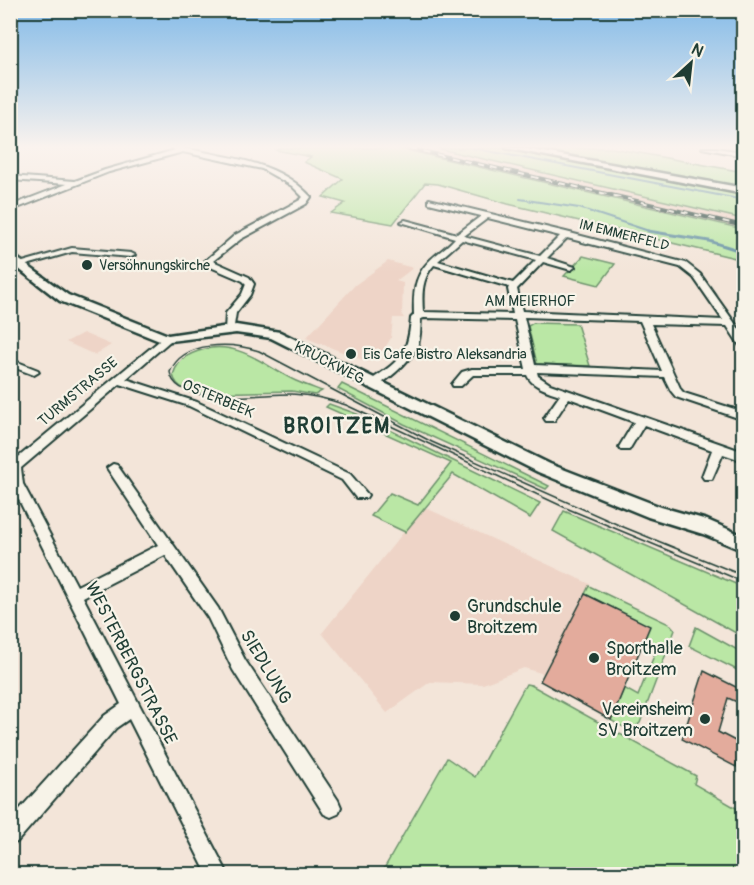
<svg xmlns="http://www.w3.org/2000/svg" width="754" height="885" viewBox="0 0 754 885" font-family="Pangolin,sans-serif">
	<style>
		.built { fill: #eed4c7 }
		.green { fill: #bae7a5; stroke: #6c926c; stroke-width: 1.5 }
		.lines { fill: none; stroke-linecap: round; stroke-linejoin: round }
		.stream-far1 { stroke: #5f8ea0; stroke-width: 2 }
		.stream { stroke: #5f8ea0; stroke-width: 3 }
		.building { fill: #e3ab9c; stroke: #1f3d34; stroke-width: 1.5 }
		.street-casing { stroke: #1f3d34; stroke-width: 4 }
		.secondary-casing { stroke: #1f3d34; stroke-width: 5 }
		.street { fill: #f7f3e8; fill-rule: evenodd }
		.secondary { fill: #f7f3e8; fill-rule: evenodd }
		.tram { stroke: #1f3d34; stroke-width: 1.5 }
		.rail-casing { stroke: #1f3d34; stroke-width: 4 }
		.rail { stroke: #f7f3e8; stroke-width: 2; stroke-dasharray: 7; stroke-linecap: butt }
		.poi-dot { fill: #1f3d34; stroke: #f7f3e8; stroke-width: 2 }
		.labels { text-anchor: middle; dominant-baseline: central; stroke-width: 4.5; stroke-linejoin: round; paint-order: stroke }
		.far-street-label { font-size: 14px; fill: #1f3d34; stroke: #f7f3e8 }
		.far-poi-label { font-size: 14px; fill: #1f3d34; stroke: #f7f3e8; text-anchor: start }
		.street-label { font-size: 15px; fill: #1f3d34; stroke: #f7f3e8 }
		.poi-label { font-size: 15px; fill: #1f3d34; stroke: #f7f3e8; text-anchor: start }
		.near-poi-label { font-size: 18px; fill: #1f3d34; stroke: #f7f3e8; text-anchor: start }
		.near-street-label { font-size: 18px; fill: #1f3d34; stroke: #f7f3e8 }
		.district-label { font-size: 21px; font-weight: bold; letter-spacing: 1.5px; fill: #1f3d34; stroke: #f7f3e8 }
	</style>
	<rect width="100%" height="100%" fill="#f3e5d9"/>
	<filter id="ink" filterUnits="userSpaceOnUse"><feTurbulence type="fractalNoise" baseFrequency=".0167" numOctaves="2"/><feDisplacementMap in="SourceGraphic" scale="12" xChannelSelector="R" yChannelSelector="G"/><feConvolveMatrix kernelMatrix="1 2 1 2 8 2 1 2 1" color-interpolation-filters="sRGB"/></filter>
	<g filter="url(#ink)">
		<g class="built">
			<polygon points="398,148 436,148 743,219 743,229"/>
			<polygon points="388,261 413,268 396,281 403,283 402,315 404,318 393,318 391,338 383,351 368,362 306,338 355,285"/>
			<polygon points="83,333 111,345 95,355 66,342"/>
			<polygon points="424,507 590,584 544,674 524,668 483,684 430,682 387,713 322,633"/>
		</g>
		<g class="green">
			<polygon points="281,148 398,148 743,229 743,270 735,258 508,204 438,184 425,183 393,224 331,213 345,203 323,197 343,179 304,162 311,157 276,150"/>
			<polygon points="436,148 612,148 743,172 743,219"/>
			<polygon points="583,256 615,264 599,285 564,276"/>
			<polygon points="533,323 577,324 590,366 537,364 528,326"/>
			<path d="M 211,348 C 244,344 268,368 296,381 C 305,385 314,388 322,391 L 315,395 L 292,391 L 203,393 C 190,392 176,389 173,375 C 178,357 194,351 211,348 Z"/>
			<polygon points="342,384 549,486 546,489 404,424 338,389"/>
			<polygon points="329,404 357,414 540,503 530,518 453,474 405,532 371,516 390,493 418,505 451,463 326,407"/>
			<polygon points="564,511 743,587 743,637 553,531"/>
			<path d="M 589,586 L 671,625 L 675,630 L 640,723 C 630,733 621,726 611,720 L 624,688 L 638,696 L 657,648 L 643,641 L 649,626 L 585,594 Z"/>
			<polygon points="696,627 743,653 743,673 689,646"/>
			<polygon points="526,684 531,685 696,776 694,784 743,812 743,874 381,874 447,758 475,777"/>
		</g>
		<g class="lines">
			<g class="stream-far1">
				<polyline points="472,148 744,200"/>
				<polyline points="520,199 579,208 652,232"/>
			</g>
			<polyline class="stream" points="648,231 709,241 744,252"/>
		</g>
		<g class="building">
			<polygon points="585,594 650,626 611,720 540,681"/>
			<polygon points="704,671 744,691 744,705 728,698 718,732 741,744 736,767 682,739"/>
		</g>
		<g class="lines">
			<g class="street-casing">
				<g id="street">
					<path d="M 172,148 C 185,147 196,151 209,153 C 246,160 284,167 311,197 L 306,204 L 241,239 L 213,261 L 249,277 L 254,284 L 250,295 L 236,313 L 233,332 L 230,333 L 225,330 L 226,313 L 242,294 L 246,284 L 243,281 L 208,266 L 205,261 L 235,235 L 300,200 L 303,197 L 292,186 L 262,169 L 183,152 L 109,172 L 10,211 L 10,206 L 67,184 L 10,180 L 10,176 L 75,181 L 105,170 L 175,150 Z"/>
					<polygon points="702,148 715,148 744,152 744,156"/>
					<path d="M 429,199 L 566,232 L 686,263 L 700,274 L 744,336 L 744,347 L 740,346 L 727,326 L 651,324 L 681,390 L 684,393 L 744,412 L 744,420 L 676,397 L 671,391 L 664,377 L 537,372 L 538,376 L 550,384 L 744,452 L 744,461 L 723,454 L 712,479 L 704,479 L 702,476 L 712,450 L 644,425 L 629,450 L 621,450 L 619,447 L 634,422 L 569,398 L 554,421 L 546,421 L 544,418 L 560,395 C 549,391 532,387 527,375 L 473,375 L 461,386 L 453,386 L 452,384 L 462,372 L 472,369 L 526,369 L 515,320 L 424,318 L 421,319 C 420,329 421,338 417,347 C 411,360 381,390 367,387 L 366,385 L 367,383 C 398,361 408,358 411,318 L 414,315 C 413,289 415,271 437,254 C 443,249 450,244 455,238 L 401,222 L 405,220 L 457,234 L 481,216 L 429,203 ZM 488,218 L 560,236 L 540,256 L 464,236 ZM 567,238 L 680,267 L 694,278 L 723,320 L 522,311 L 517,289 L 543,262 L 571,270 L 575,267 L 547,258 ZM 462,240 L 536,260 L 513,283 L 438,261 ZM 434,265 L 509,287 L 508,289 L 513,314 L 423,312 C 422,295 421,279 434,265 ZM 524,317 L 640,321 L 662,371 L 535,365 Z"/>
					<polygon points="72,248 131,253 135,255 131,257 72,252 20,267 16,264"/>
					<polygon points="167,336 172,339 170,341 126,379 197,402 350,474 368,495 366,498 356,498 342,480 189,406 120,384 21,468 23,484 77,586 158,545 107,468 113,464 117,465 218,608 245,660 338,800 341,807 338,814 331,817 324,814 233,670 208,618 165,555 83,597 228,874 207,874 129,719 116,728 17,842 10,845 10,820 104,716 121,704 11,484 10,464 164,337"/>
					<polygon points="10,359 38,370 39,372 34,375 10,366"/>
				</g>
			</g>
			<g class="secondary-casing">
				<g id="secondary">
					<polygon points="506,148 522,148 744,188 744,194"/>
					<polygon points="10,253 68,295 168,335 236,325 280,332 550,464 661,507 707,520 744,536 744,551 703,534 648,517 538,472 271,338 236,333 162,342 60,301 10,262"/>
				</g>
			</g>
			<use href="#street" class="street"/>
			<use href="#secondary" class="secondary"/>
			<path class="tram" d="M 744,576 L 621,526 L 432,442 L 259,351 C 232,342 183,340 170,372 C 175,409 264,393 292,394 C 310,395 329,399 346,405 L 566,508 L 744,582"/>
			<g class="rail-casing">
				<polyline id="rail" points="409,148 744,226"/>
			</g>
			<use href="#rail" class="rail"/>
		</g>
	</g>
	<linearGradient id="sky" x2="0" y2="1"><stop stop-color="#82bae8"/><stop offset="0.54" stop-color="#faf3ee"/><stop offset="1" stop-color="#faf3ee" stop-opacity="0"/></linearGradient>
	<rect width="754" height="272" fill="url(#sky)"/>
	<g class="poi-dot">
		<circle cx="87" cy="265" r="6"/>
		<circle cx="351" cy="354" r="6"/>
		<circle cx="455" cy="616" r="6"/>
		<circle cx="594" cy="658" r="6"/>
		<circle cx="705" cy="719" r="6"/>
	</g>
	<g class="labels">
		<g class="far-street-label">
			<text transform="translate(624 235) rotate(14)">IM EMMERFELD</text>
		</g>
		<g class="far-poi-label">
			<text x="99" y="265">Versöhnungskirche</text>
		</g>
		<g class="street-label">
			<text x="530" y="301">AM MEIERHOF</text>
			<text transform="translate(329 363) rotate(27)">KRUCKWEG</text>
			<text transform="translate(78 392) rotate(-40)">TURMSTRASSE</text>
			<text transform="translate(218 399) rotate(23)">OSTERBEEK</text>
		</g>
		<g class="poi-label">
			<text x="363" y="354">Eis Cafe Bistro Aleksandria</text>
		</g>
		<g class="near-poi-label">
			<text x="467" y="606">Grundschule<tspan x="467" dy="21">Broitzem</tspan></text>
			<text x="606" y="648">Sporthalle<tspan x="606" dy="21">Broitzem</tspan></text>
			<text x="693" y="709" text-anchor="end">Vereinsheim<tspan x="693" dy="21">SV Broitzem</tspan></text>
		</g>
		<g class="near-street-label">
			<text transform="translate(131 663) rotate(63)">WESTERBERGSTRASSE</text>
			<text transform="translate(266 667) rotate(59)">SIEDLUNG</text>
		</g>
		<g class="district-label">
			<text x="337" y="426">BROITZEM</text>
		</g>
	</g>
	<rect width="754" height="885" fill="none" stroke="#f7f3e8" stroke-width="36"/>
	<rect x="18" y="18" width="718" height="849" fill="none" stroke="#1f3d34" stroke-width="2" filter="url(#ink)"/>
	<g transform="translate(691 63) rotate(27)" stroke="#f7f3e8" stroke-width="4.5" paint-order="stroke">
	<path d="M0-4.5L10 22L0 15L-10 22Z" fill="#1f3d34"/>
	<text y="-9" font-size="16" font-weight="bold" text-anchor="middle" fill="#1f3d34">N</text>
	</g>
</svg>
